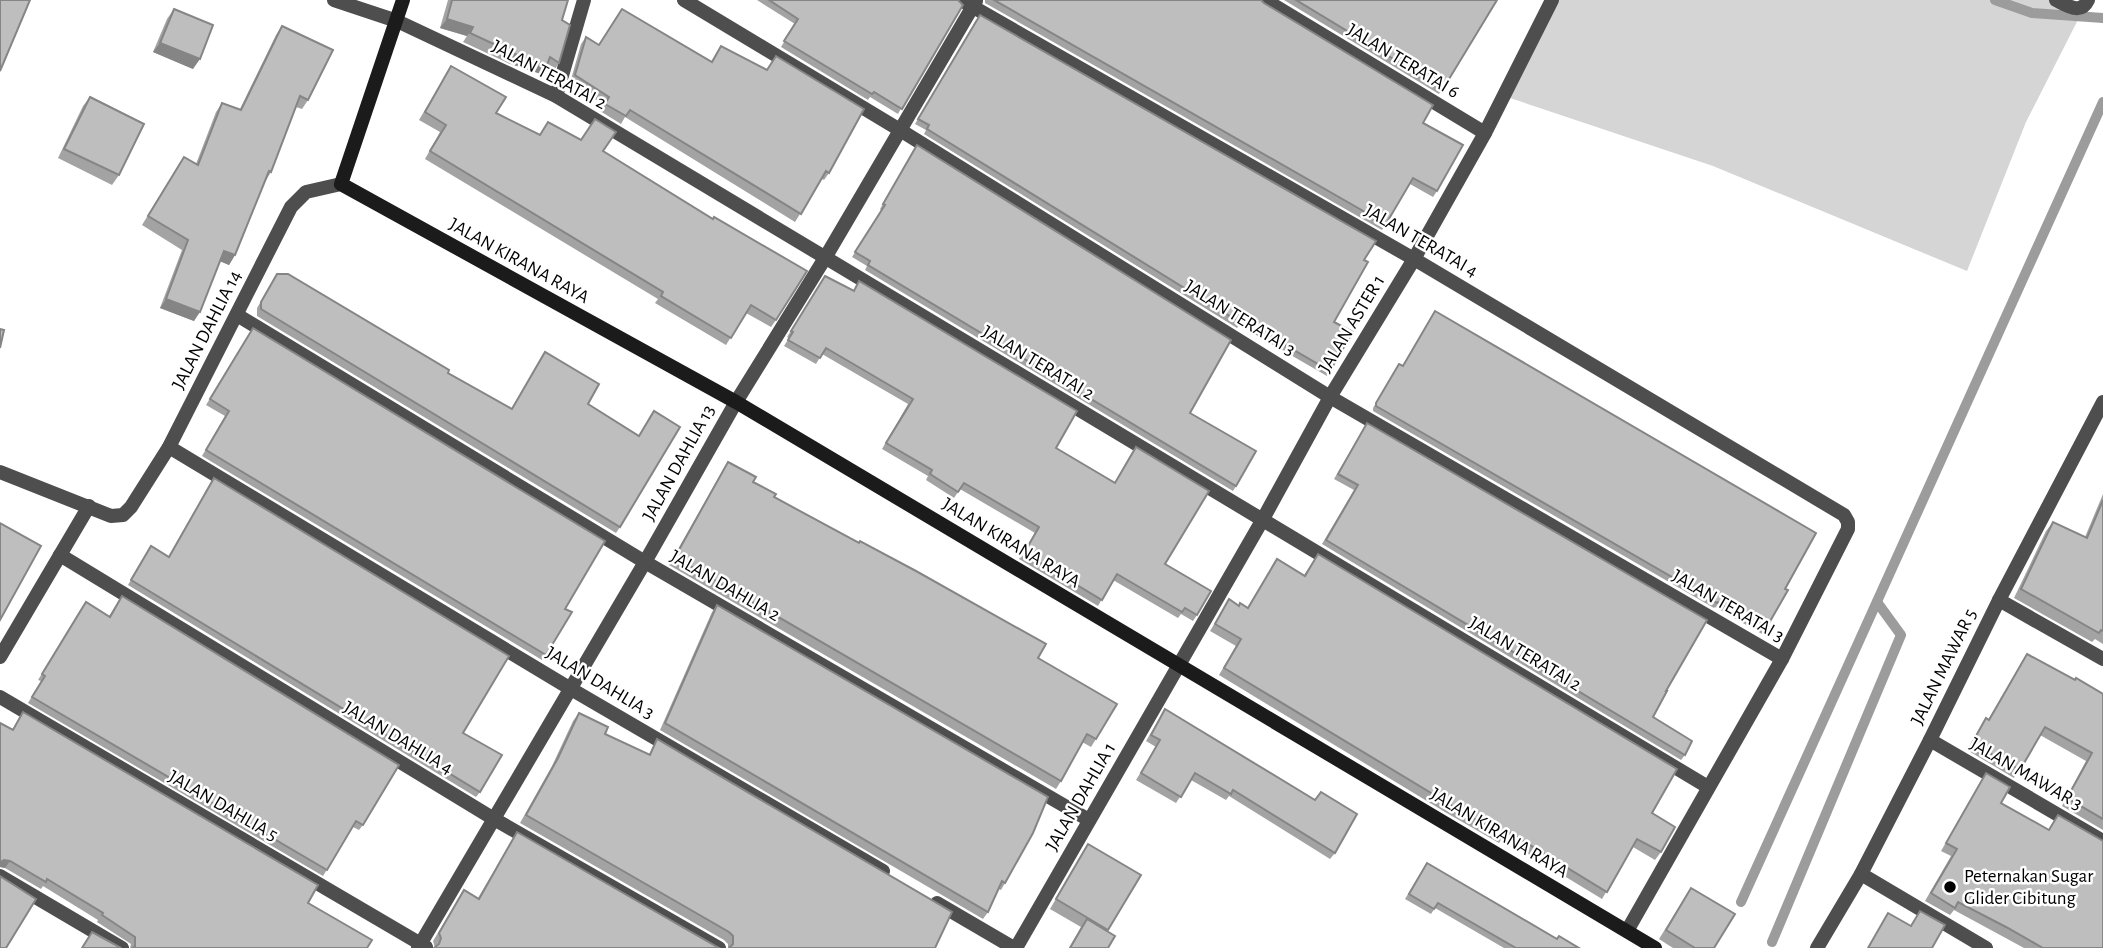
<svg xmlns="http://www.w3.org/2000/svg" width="2103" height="948" viewBox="0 0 2103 948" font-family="'Alegreya Sans',sans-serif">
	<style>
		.green { fill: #d5d5d5 }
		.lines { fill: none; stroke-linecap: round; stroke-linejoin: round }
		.stream { stroke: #9c9c9c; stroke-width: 10 }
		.street { stroke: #4e4e4e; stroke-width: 14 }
		.secondary { stroke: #1b1b1b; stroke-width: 14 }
		.wall { fill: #a3a3a3 }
		.shaded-wall { fill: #858585 }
		.building { fill: #bebebe; stroke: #858585; stroke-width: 2 }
		.poi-dot { fill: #000; stroke: #fff; stroke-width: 2.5 }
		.labels { text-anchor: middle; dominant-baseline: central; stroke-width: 5; stroke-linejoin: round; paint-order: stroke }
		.street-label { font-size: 19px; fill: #000; stroke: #fff }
		.poi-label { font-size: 19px; fill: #000; stroke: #fff; text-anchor: start }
	</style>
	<rect width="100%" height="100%" fill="#fff"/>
	<polygon class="green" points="1552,0 2062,0 2085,6 2026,122 1967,271 1713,166 1504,96"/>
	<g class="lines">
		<g class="stream">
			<polyline points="1995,0 2032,13 2103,18"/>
			<polyline points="1741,902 2103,102"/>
			<polyline points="1772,942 1901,635 1877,602"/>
		</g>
		<g class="street">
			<polyline points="334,0 397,21 556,96 1708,787"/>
			<polyline points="684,0 900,130 1330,397 1782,659"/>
			<polyline points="961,0 1414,259 1844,515 1848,522 1848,529 1782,659 1627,931"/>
			<polyline points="1265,0 1485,133"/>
			<path d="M 2056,0 C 2068,6 2081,15 2088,0"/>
			<polyline points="556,96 584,0"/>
			<polyline points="237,315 645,562 1089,820"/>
			<polyline points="169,447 571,689 883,871"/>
			<polyline points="0,472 111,516 123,515 131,507 169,447 291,207 306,192 341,184"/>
			<polyline points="60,555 494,819 719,948"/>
			<polyline points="1999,600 2103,659"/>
			<polyline points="0,657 89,506"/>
			<polyline points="0,697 426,947"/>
			<polyline points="1930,740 2103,841"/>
			<polyline points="1861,874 1986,948"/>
			<polyline points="0,876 122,948"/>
			<polyline points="937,903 1014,948"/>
			<polyline points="418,948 645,562 736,402 825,258 976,1"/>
			<polyline points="1016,948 1263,519 1330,397 1414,259 1485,133 1552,0"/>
			<polyline points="1817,948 1861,874 1930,740 1999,600 2103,402"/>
		</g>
		<polyline class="secondary" points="403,0 341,184 736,402 1655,948"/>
	</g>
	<g class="wall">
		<polygon points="448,0 568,0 562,20 559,63 553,72 546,67 541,74 508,63 463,42 467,36 440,28"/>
		<polygon points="757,0 958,0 898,114 870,97 868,100 781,47 795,24"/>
		<polygon points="985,0 1261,0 1423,123 1437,191 1433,197 1410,184 1382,230 985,3"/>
		<polygon points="1284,0 1497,0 1439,94"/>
		<polygon points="174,9 193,69 153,52 167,19"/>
		<polygon points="976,20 1364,260 1334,322 1330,371 1327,376 1239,325 1237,328 924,134 926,130 915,124"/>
		<polygon points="282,26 308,100 302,109 296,107 271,172 266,180 235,255 229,265 220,261 194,321 160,308 182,250 142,225 184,157 196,164 216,112 222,103 240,109 276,35"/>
		<polygon points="586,37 598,45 711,62 721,46 767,70 776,56 829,173 824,180 822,179 795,222 625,117 621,124 600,111 604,105 570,83 581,44"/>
		<polygon points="451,66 496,113 540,135 581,140 603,151 776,320 771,327 746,313 726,345 655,303 658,299 425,159 440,132 419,120"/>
		<polygon points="90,97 119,175 112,185 58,158 83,106"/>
		<polygon points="914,150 1190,413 1236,486 1233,491 865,270 867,266 852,257 881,210 880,209"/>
		<polygon points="277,274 511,409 545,352 588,404 639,436 654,411 620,527 616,533 257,316 257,308"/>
		<polygon points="859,281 1056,448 1115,482 1132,453 1165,564 1197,615 1193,621 1181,614 1178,618 1113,580 1098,606 1019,559 1035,533 960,489 954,498 926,480 928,476 882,449 908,404 822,354 816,364 784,346 789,338 787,337 821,282 853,291"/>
		<polygon points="1435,311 1785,589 1762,634 1715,607 1714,608 1373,411 1373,408 1396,369 1403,366"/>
		<polygon points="249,334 565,609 546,655 542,660 202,456 225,416 206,405"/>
		<polygon points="1367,423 1666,691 1653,717 1685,755 1681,760 1322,544 1354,490 1334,479"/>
		<polygon points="728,462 774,497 1038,658 1096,739 1091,747 1082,742 1061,781 1056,789 669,565 723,470"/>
		<polygon points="2103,494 2103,644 2095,639 2092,642 2014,598 2046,531 2053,522 2085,537"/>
		<polygon points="148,551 463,733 480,792 476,797 128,585"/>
		<polygon points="1318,554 1652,813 1661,852 1655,860 1633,847 1602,899 1502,838 1499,843 1445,812 1219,675 1236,646 1210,631 1229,599 1239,606 1248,607 1277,559 1304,575"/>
		<polygon points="122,596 363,825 359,830 353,827 323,876 28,703 41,681 38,680 82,608 109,616"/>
		<polygon points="717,605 1005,883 1001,890 998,889 988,912 983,919 660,730 712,612"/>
		<polygon points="2027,654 2075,680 2103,694 2103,830 2062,806 2086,761 2040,735 2014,778 1967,750 1981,726 1986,718 1988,720"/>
		<polygon points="1165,709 1335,853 1330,859 1229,796 1226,800 1191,780 1176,803 1136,780 1156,747 1146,741"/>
		<polygon points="23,712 308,903 367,948 130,948 131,944 97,922 98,920 43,886 41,889 5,868 0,867 0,723 12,730"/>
		<polygon points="579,713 605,734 649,754 657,739 935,948 728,948 728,944 724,940 520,823 552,766 573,721"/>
		<polygon points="1986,773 2001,803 2048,830 2058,815 2103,948 2024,948 1954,910 1950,915 1925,901 1951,856 1941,851"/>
		<polygon points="517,832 719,948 435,948 433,941 464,890 478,898"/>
		<polygon points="1088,844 1141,875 1107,931 1108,948 1069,948 1081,927 1050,909"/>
		<polygon points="1424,868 1557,939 1579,948 1504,948 1435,908 1431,914 1405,899"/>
		<polygon points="1691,888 1714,948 1673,948 1659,939"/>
	</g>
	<g class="shaded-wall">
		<polygon points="447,19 473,27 467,36 440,28"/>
		<polygon points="160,43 200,59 193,69 153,52"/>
		<polygon points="515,54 547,65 541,74 508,63"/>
		<polygon points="224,251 235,255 229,265 217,260"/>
		<polygon points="166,299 200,312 194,321 160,308"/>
		<polygon points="4,860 10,861 5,868 0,867 0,862"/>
	</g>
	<g class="building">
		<polygon points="0,0 30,0 0,71"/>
		<polygon points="452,0 568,0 562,20 570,25 559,63 550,57 547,65 515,54 470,33 473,27 447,19"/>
		<polygon points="769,0 958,0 963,5 902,109 874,92 872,94 784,41 798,19"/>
		<polygon points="994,0 1261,0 1264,3 1433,105 1423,123 1463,145 1437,191 1413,178 1386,224"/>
		<polygon points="1296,0 1497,0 1443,89"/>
		<polygon points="174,9 213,25 200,59 160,43"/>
		<polygon points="622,9 712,62 721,46 767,70 776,56 864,109 829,173 826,171 801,214 630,110 626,116 605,104 609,97 575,75 586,37 599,45"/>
		<polygon points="980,15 1376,241 1364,260 1368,262 1334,322 1353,332 1330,371 1242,320 1241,323 927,129 929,125 918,119"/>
		<polygon points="282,26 333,50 308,100 300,96 271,172 269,171 235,255 224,251 200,312 166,299 188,240 148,216 184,157 198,165 222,103 241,110"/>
		<polygon points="451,66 506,97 496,113 540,135 548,122 581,140 595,119 616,132 603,151 713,219 714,217 807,271 776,320 751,305 731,338 661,296 663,292 430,151 446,125 425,112"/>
		<polygon points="90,97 144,124 119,175 64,149"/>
		<polygon points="917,145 1231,340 1190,413 1256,451 1236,486 868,265 870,261 855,252 885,205 883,204"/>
		<polygon points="277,274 288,274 449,370 448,373 512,409 545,352 599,384 588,404 639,436 654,411 680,427 620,527 261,309 261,302"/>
		<polygon points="825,276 854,291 859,281 1077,411 1056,448 1115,483 1136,447 1209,491 1165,564 1211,591 1197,615 1185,608 1182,612 1117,574 1102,600 1024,553 1039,527 964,483 958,492 930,474 932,470 886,443 913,399 826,348 820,358 788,340 793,332 791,331"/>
		<polygon points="1435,311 1816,533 1785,589 1788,590 1765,630 1718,602 1717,603 1376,406 1376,403 1399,364 1403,366"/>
		<polygon points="253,328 605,541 565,609 572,612 546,655 206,450 229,411 210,399"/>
		<polygon points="0,329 4,330 0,348"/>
		<polygon points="1367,423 1707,620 1666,691 1667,691 1653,717 1692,741 1685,755 1326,540 1358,485 1338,474"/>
		<polygon points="728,462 756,477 753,482 776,494 774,497 859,543 860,541 916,571 1046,644 1038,658 1117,704 1096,739 1087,734 1061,781 675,557"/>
		<polygon points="214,478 509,656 463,733 502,755 480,792 131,580 151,546 169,557"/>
		<polygon points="2103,500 2103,631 2101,630 2099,633 2021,589 2053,522 2087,538"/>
		<polygon points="0,523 41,546 0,620"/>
		<polygon points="1318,554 1677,769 1652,813 1675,827 1661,852 1637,839 1607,892 1507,831 1504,836 1451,805 1224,668 1241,639 1215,624 1229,599 1239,606 1240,603 1248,608 1277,559 1305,576"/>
		<polygon points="122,596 399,765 363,825 356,821 327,870 32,697 45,676 42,674 86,602 110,617"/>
		<polygon points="717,605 1048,797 1033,833 1005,883 1002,881 988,912 665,723"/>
		<polygon points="2027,654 2075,680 2076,678 2103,694 2103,819 2067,798 2092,753 2045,727 2020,770 1972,743 1986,718 1989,720"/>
		<polygon points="1165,709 1315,800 1321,792 1357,814 1335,853 1233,790 1231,794 1195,773 1181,797 1141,773 1160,740 1151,735"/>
		<polygon points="23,712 318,885 308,903 372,940 367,948 132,948 135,947 135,937 102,915 103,913 47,879 46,882 10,861 4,860 0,862 0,723 13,730"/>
		<polygon points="579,713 608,727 605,734 650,755 657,739 952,912 935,948 729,948 733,944 733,936 729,932 526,815 558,758"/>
		<polygon points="1986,773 2010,787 2001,803 2049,830 2058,815 2103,841 2103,948 2043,948 2006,927 1958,902 1955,908 1931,893 1957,849 1946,843"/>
		<polygon points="517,832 719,948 434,948 439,944 441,938 439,933 464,890 479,899"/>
		<polygon points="1088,844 1141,875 1108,930 1056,899"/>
		<polygon points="1427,863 1557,939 1559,936 1579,948 1516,948 1438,903 1434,909 1409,894"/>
		<polygon points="0,876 36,899 6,948 0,948"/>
		<polygon points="1691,888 1735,914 1714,948 1695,948 1666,930"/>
		<polygon points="1920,911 1945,925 1932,948 1868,948 1888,913 1911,926"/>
		<polygon points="1087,919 1115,936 1108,948 1070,948"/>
		<polygon points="92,932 121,948 82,948"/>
	</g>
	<circle class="poi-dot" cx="1950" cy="887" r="7"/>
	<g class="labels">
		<g class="street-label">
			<text transform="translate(1403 61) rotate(31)">JALAN TERATAI 6</text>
			<text transform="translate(549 75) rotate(28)">JALAN TERATAI 2</text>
			<text transform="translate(1421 241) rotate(30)">JALAN TERATAI 4</text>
			<text transform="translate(519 261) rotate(29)">JALAN KIRANA RAYA</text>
			<text transform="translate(1240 318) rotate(32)">JALAN TERATAI 3</text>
			<text transform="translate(1352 324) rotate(-59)">JALAN ASTER 1</text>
			<text transform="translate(207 330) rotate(-63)">JALAN DAHLIA 14</text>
			<text transform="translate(1038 363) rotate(31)">JALAN TERATAI 2</text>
			<text transform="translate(679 463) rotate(-61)">JALAN DAHLIA 13</text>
			<text transform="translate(1011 543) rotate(31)">JALAN KIRANA RAYA</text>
			<text transform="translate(725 586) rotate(30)">JALAN DAHLIA 2</text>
			<text transform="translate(1728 606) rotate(30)">JALAN TERATAI 3</text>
			<text transform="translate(1525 654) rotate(31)">JALAN TERATAI 2</text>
			<text transform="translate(1944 667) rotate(-64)">JALAN MAWAR 5</text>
			<text transform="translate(600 683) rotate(31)">JALAN DAHLIA 3</text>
			<text transform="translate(398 738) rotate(31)">JALAN DAHLIA 4</text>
			<text transform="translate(2026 774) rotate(30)">JALAN MAWAR 3</text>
			<text transform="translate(1081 797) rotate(-60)">JALAN DAHLIA 1</text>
			<text transform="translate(223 806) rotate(30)">JALAN DAHLIA 5</text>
			<text transform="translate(1499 833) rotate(31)">JALAN KIRANA RAYA</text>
		</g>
		<g class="poi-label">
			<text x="1964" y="876">Peternakan Sugar<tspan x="1964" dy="22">Glider Cibitung</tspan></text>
		</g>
	</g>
</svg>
